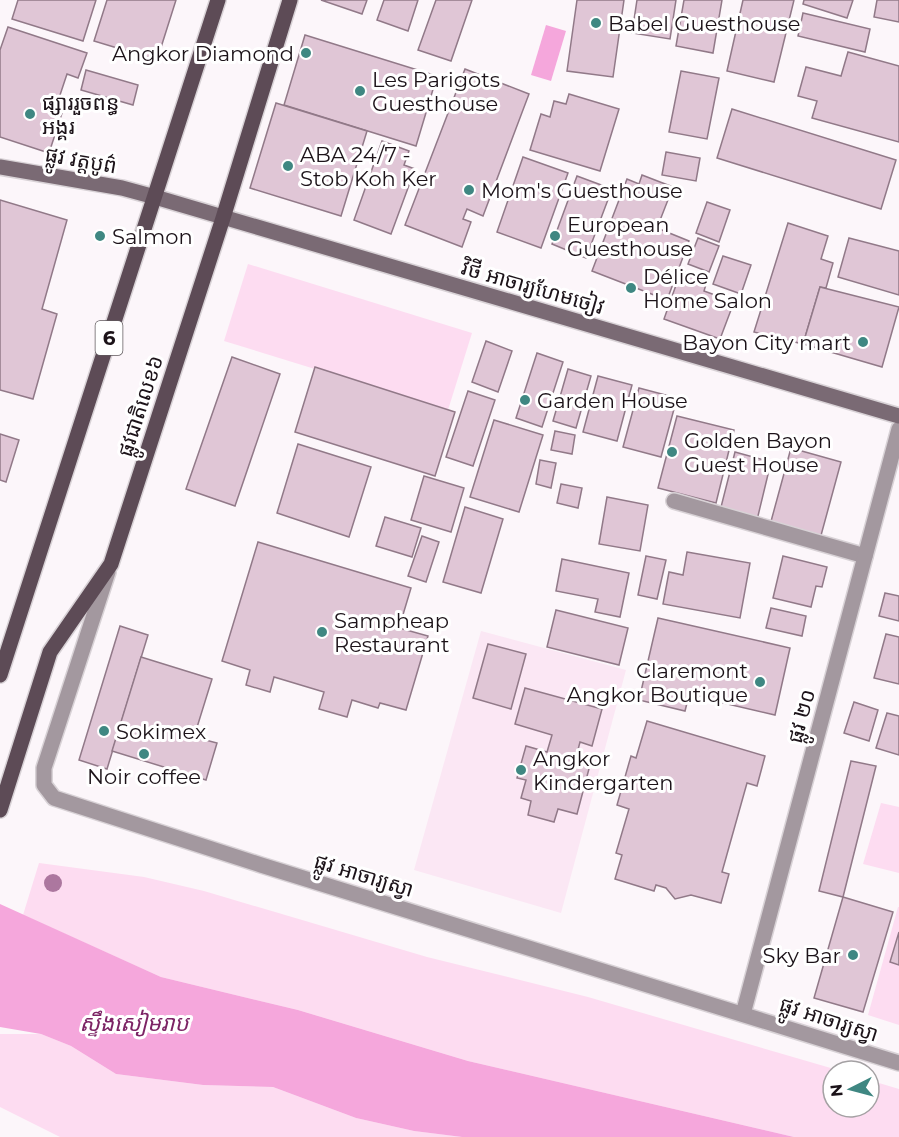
<svg xmlns="http://www.w3.org/2000/svg" width="899" height="1137" viewBox="0 0 899 1137" font-family="Montserrat,'Noto Sans Khmer',sans-serif">
	<style>
		.built { fill: #fbe7f4 }
		.green { fill: #fddcf1 }
		.water { fill: #f5a7dc }
		.building { fill: #e0c6d6; stroke: #917988; stroke-width: 1.5 }
		.lines { fill: none; stroke-linecap: round; stroke-linejoin: round }
		.street-casing { stroke: #d8d2d6; stroke-width: 18 }
		.secondary-casing { stroke: #d8d2d6; stroke-width: 18 }
		.primary-casing { stroke: #d8d2d6; stroke-width: 18 }
		.street { stroke: #a3989f; stroke-width: 15 }
		.secondary { stroke: #7a6a74; stroke-width: 15 }
		.primary { stroke: #5d4b56; stroke-width: 15 }
		.tree { fill: #ac779f }
		.poi-dot { fill: #3f8782; stroke: #fff; stroke-width: 2 }
		.labels { text-anchor: middle; dominant-baseline: central; stroke-width: 6; stroke-linejoin: round; paint-order: stroke }
		.shield { fill: #fff; stroke: #605a5e; stroke-width: 1.5 }
		.shield-label { font-size: 20px; font-weight: bold; fill: #1c1319 }
		.poi-label { font-size: 21px; fill: #1c1319; stroke: #fff; text-anchor: start }
		.street-label { font-size: 21px; fill: #1c1319; stroke: #fff }
		.water-label { font-size: 22px; font-style: italic; fill: #7c2465; stroke: #fff }
	</style>
	<rect width="100%" height="100%" fill="#fcf6fa"/>
	<polygon class="built" points="481,631 626,670 561,913 414,870"/>
	<g class="green">
		<polygon points="248,264 472,333 448,410 224,341"/>
		<polygon points="881,803 899,807 899,873 863,864"/>
		<polygon points="39,863 144,877 204,891 427,957 588,997 841,1071 833,1071 833,1107 869,1107 869,1080 899,1089 899,1137 794,1137 468,1061 298,1010 161,977 23,915"/>
		<polygon points="898,907 899,907 899,1025 868,1015"/>
		<polygon points="0,1034 41,1034 71,1046 116,1074 203,1085 273,1087 356,1118 414,1131 462,1137 60,1137 0,1107"/>
	</g>
	<g class="water">
		<polygon points="546,25 566,31 551,81 531,75"/>
		<polygon points="0,904 161,977 298,1010 468,1061 794,1137 462,1137 414,1131 356,1118 273,1087 203,1085 116,1074 71,1046 41,1034 0,1027"/>
	</g>
	<g class="building">
		<polygon points="18,0 96,0 83,41 12,19"/>
		<polygon points="107,0 176,0 157,60 94,41"/>
		<polygon points="321,0 367,0 362,14"/>
		<polygon points="384,0 418,0 408,31 377,20"/>
		<polygon points="436,0 472,0 451,61 418,50"/>
		<polygon points="577,0 624,0 613,77 567,71"/>
		<polygon points="637,0 676,0 670,39 632,33"/>
		<polygon points="684,0 722,0 713,53 676,46"/>
		<polygon points="743,0 794,0 774,82 727,71"/>
		<polygon points="804,0 853,0 847,18 803,4"/>
		<polygon points="877,0 899,0 899,22 874,17"/>
		<polygon points="803,13 870,29 865,52 798,36"/>
		<polygon points="8,27 87,53 78,78 67,74 57,104 64,107 49,153 0,137 0,50"/>
		<polygon points="305,35 437,76 416,146 284,105"/>
		<polygon points="848,52 899,66 899,142 812,118 817,101 798,96 806,67 841,76"/>
		<polygon points="465,69 529,94 483,216 467,209 463,219 471,222 462,247 405,225"/>
		<polygon points="86,70 138,85 133,105 81,90"/>
		<polygon points="681,71 719,78 707,139 669,132"/>
		<polygon points="569,94 619,109 600,171 530,150 541,114 550,117 554,101 566,104"/>
		<polygon points="276,103 367,131 341,216 250,188"/>
		<polygon points="732,109 896,160 881,209 717,158"/>
		<polygon points="382,141 409,151 404,165 415,169 391,234 354,220"/>
		<polygon points="666,152 700,158 696,181 662,175"/>
		<polygon points="523,157 568,173 541,248 497,232"/>
		<polygon points="642,175 673,187 657,228 689,241 667,300 592,271 627,179 639,184"/>
		<polygon points="577,176 612,189 586,258 552,244"/>
		<polygon points="0,200 67,220 42,309 57,314 33,399 0,390"/>
		<polygon points="707,202 730,210 719,242 696,233"/>
		<polygon points="788,223 828,236 821,259 833,263 826,288 820,287 803,344 754,332"/>
		<polygon points="698,238 719,246 709,272 688,264"/>
		<polygon points="849,238 899,251 899,295 838,277"/>
		<polygon points="723,256 751,265 741,294 713,284"/>
		<polygon points="681,271 707,281 704,291 734,302 720,339 664,319"/>
		<polygon points="820,287 899,307 882,367 803,344"/>
		<polygon points="486,341 512,351 498,392 472,382"/>
		<polygon points="537,353 563,362 542,427 516,418"/>
		<polygon points="232,357 280,374 235,506 186,489"/>
		<polygon points="315,367 455,412 435,476 295,432"/>
		<polygon points="568,369 591,376 576,428 553,421"/>
		<polygon points="598,376 632,385 617,441 583,432"/>
		<polygon points="639,388 677,398 661,457 623,447"/>
		<polygon points="468,391 495,400 473,466 446,457"/>
		<polygon points="677,416 734,430 716,503 658,488"/>
		<polygon points="494,420 543,435 519,512 470,497"/>
		<polygon points="555,431 575,435 572,454 551,450"/>
		<polygon points="0,434 19,440 6,482 0,480"/>
		<polygon points="298,444 371,467 349,537 277,513"/>
		<polygon points="791,448 841,462 820,539 770,525"/>
		<polygon points="735,452 771,462 757,520 720,511"/>
		<polygon points="540,460 556,463 551,488 536,484"/>
		<polygon points="424,476 464,488 451,532 411,520"/>
		<polygon points="561,484 582,488 578,508 557,503"/>
		<polygon points="607,497 648,505 640,551 599,544"/>
		<polygon points="465,507 503,519 481,593 443,582"/>
		<polygon points="385,517 421,528 412,557 376,546"/>
		<polygon points="422,536 439,542 426,582 408,576"/>
		<polygon points="258,542 411,588 399,628 428,636 406,710 380,703 378,708 352,700 347,717 319,709 324,692 274,677 270,692 246,685 250,670 222,661"/>
		<polygon points="687,552 750,563 740,618 663,604 669,572 683,575"/>
		<polygon points="646,556 666,560 657,599 638,595"/>
		<polygon points="783,556 827,567 822,587 816,586 811,607 773,598"/>
		<polygon points="562,559 629,573 620,617 595,612 598,599 556,591"/>
		<polygon points="885,593 899,596 899,621 879,616"/>
		<polygon points="771,608 806,616 802,636 766,628"/>
		<polygon points="556,610 628,628 619,665 547,647"/>
		<polygon points="658,618 790,648 775,715 689,695 685,711 639,700"/>
		<polygon points="120,626 148,635 107,769 79,760"/>
		<polygon points="886,634 899,637 899,684 874,678"/>
		<polygon points="488,644 526,654 511,709 473,698"/>
		<polygon points="141,657 212,679 194,737 217,743 206,780 112,751"/>
		<polygon points="525,688 602,709 592,746 580,742 575,761 590,765 577,814 558,809 554,822 528,815 531,801 521,798 526,780 517,778 526,746 547,752 552,735 515,724"/>
		<polygon points="854,702 878,710 869,741 844,733"/>
		<polygon points="887,713 899,716 899,755 876,748"/>
		<polygon points="647,721 765,756 757,786 747,783 722,872 729,874 721,903 691,895 675,899 666,888 656,885 654,891 615,879 622,855 616,853 629,809 617,805 631,756 636,758"/>
		<polygon points="851,761 876,766 843,897 819,891"/>
		<polygon points="843,897 893,912 863,1012 814,998"/>
		<polygon points="899,932 899,965 890,962"/>
	</g>
	<g class="lines">
		<g class="street-casing">
			<g id="street">
				<polyline points="674,501 865,556"/>
				<polyline points="108,572 44,768 44,785 54,798 261,865 899,1063"/>
				<polyline points="743,1014 899,429"/>
			</g>
		</g>
		<g class="secondary-casing">
			<polyline id="secondary" points="0,167 122,188 155,197 899,416"/>
		</g>
		<g class="primary-casing">
			<g id="primary">
				<polyline points="0,675 218,0"/>
				<polyline points="0,810 50,652 111,564 223,218 290,0"/>
			</g>
		</g>
		<use href="#street" class="street"/>
		<use href="#secondary" class="secondary"/>
		<use href="#primary" class="primary"/>
	</g>
	<circle class="tree" cx="53" cy="883" r="9"/>
	<g class="poi-dot">
		<circle cx="596" cy="23" r="6"/>
		<circle cx="306" cy="53" r="6"/>
		<circle cx="360" cy="91" r="6"/>
		<circle cx="30" cy="114" r="6"/>
		<circle cx="288" cy="166" r="6"/>
		<circle cx="469" cy="190" r="6"/>
		<circle cx="100" cy="236" r="6"/>
		<circle cx="555" cy="236" r="6"/>
		<circle cx="631" cy="288" r="6"/>
		<circle cx="863" cy="342" r="6"/>
		<circle cx="525" cy="400" r="6"/>
		<circle cx="672" cy="452" r="6"/>
		<circle cx="322" cy="632" r="6"/>
		<circle cx="760" cy="682" r="6"/>
		<circle cx="104" cy="731" r="6"/>
		<circle cx="144" cy="754" r="6"/>
		<circle cx="521" cy="770" r="6"/>
		<circle cx="853" cy="955" r="6"/>
	</g>
	<g class="labels">
		<rect class="shield" x="95.5" y="321" width="27" height="34" rx="4.5"/>
		<g class="shield-label">
			<text x="109" y="338">6</text>
		</g>
		<g class="poi-label">
			<text x="608" y="23">Babel Guesthouse</text>
			<text x="294" y="53" text-anchor="end">Angkor Diamond</text>
			<text x="372" y="79">Les Parigots<tspan x="372" dy="24">Guesthouse</tspan></text>
			<text x="42" y="102">ផ្សាររួចពន្ធ<tspan x="42" dy="24">អង្គរ</tspan></text>
			<text x="300" y="154">ABA 24/7 -<tspan x="300" dy="24">Stob Koh Ker</tspan></text>
			<text x="481" y="190">Mom's Guesthouse</text>
			<text x="567" y="224">European<tspan x="567" dy="24">Guesthouse</tspan></text>
			<text x="112" y="236">Salmon</text>
			<text x="643" y="276">Délice<tspan x="643" dy="24">Home Salon</tspan></text>
			<text x="851" y="342" text-anchor="end">Bayon City mart</text>
			<text x="537" y="400">Garden House</text>
			<text x="684" y="440">Golden Bayon<tspan x="684" dy="24">Guest House</tspan></text>
			<text x="334" y="620">Sampheap<tspan x="334" dy="24">Restaurant</tspan></text>
			<text x="748" y="670" text-anchor="end">Claremont<tspan x="748" dy="24">Angkor Boutique</tspan></text>
			<text x="116" y="731">Sokimex</text>
			<text x="533" y="758">Angkor<tspan x="533" dy="24">Kindergarten</tspan></text>
			<text x="144" y="776" text-anchor="middle">Noir coffee</text>
			<text x="841" y="955" text-anchor="end">Sky Bar</text>
		</g>
		<g class="street-label">
			<text transform="translate(81 160) rotate(10)">ផ្លូវ វត្តបូព៌</text>
			<text transform="translate(533 287) rotate(16)">វិថី អាចារ្យហែមចៀវ</text>
			<text transform="translate(140 406) rotate(-72)">ផ្លូវជាតិលេខ៦</text>
			<text transform="translate(801 716) rotate(-75)">ផ្លូវ ២០</text>
			<text transform="translate(364 875) rotate(17)">ផ្លូវ អាចារ្យស្វា</text>
			<text transform="translate(829 1019) rotate(18)">ផ្លូវ អាចារ្យស្វា</text>
		</g>
		<g class="water-label">
			<text x="134" y="1023">ស្ទឹងសៀមរាប</text>
		</g>
	</g>
	<g transform="translate(851 1089) rotate(264)"><circle r="28" fill="#ffffff" stroke="#a4a1a3" stroke-width="1.5"/>
	<path d="M0-4.5L10 22L0 15L-10 22Z" fill="#3f8782"/>
	<text y="-9" font-size="16" font-weight="bold" text-anchor="middle" fill="#1c1319">N</text>
	</g>
</svg>
